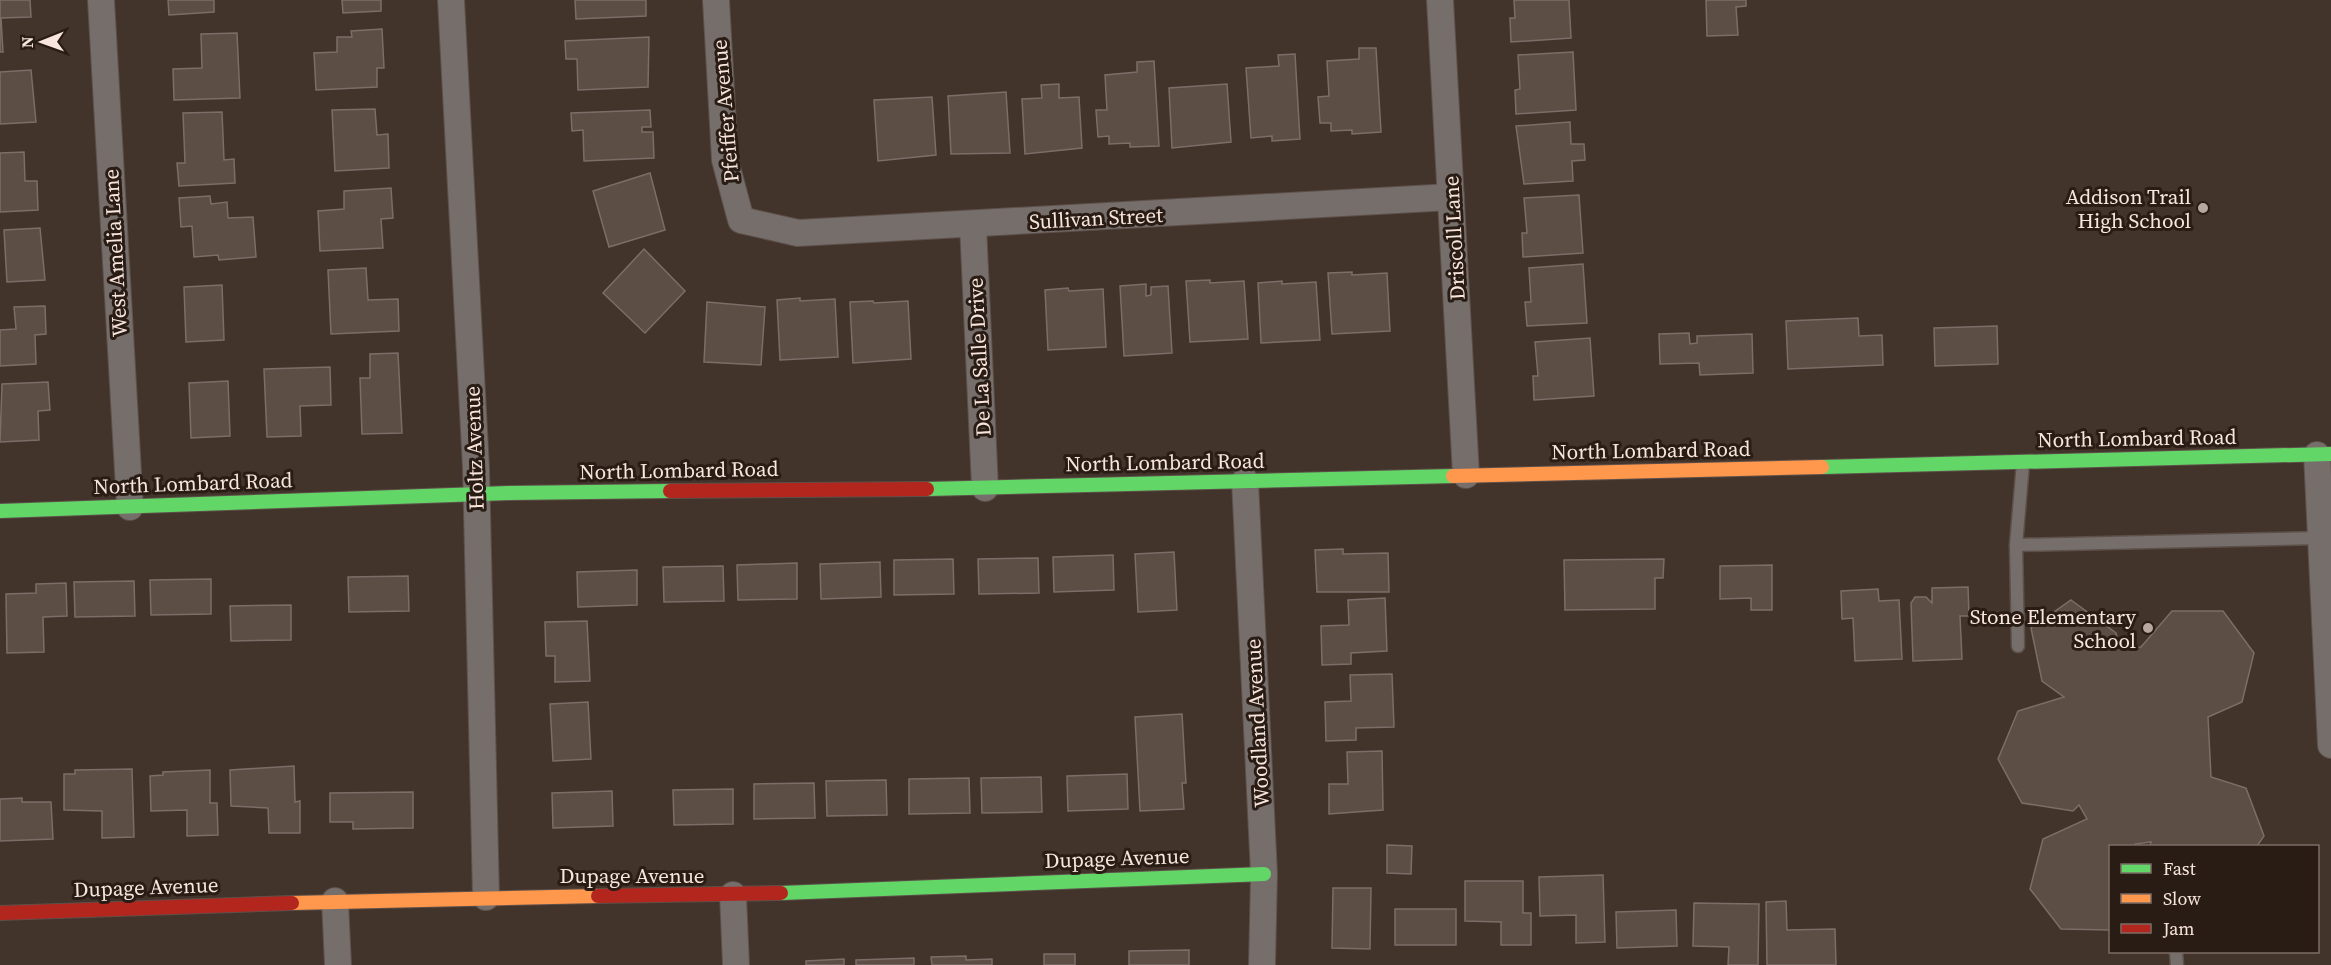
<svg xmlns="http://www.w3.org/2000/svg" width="2331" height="965" viewBox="0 0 2331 965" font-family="'Source Serif 4',serif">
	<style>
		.building { fill: #5c4d45; stroke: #7b6e68; stroke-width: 1.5 }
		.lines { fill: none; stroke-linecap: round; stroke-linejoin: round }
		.lane-casing { stroke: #5d5049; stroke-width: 15 }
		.street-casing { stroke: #5d5049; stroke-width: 28 }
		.fast-casing { stroke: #5d5049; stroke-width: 16 }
		.slow-casing { stroke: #5d5049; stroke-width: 16 }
		.jam-casing { stroke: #5d5049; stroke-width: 16 }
		.lane { stroke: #756e6b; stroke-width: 12 }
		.street { stroke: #756e6b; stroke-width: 26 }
		.fast { stroke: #63d668; stroke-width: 14 }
		.slow { stroke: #ff974d; stroke-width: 14 }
		.jam { stroke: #b3261e; stroke-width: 14 }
		.poi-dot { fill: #b8a79e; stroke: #291c15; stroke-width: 2 }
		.labels { text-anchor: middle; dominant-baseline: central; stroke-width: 6; stroke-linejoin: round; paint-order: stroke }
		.street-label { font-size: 21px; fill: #f8e5dc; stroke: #291c15 }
		.poi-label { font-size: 21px; fill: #f8e5dc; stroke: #291c15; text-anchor: end }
	</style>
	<rect width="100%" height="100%" fill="#42332b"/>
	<g class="building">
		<polygon points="0,0 30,0 31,17 1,18 3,52 0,52"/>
		<polygon points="168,0 214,0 214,12 169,15"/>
		<polygon points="342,0 381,0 381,11 343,13"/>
		<polygon points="575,0 646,0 646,16 576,19"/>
		<polygon points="1514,0 1569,0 1571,38 1511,42 1510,18 1515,18"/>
		<polygon points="1706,0 1746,0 1746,6 1736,7 1738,35 1707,36"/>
		<polygon points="382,29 384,68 377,68 377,87 316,90 314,53 337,52 337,37 352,37 351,31"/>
		<polygon points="237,33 240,98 174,100 173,69 202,68 201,34"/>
		<polygon points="649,37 648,87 578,90 577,59 566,59 565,41"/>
		<polygon points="1359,48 1376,48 1381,132 1352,134 1352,130 1331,131 1331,123 1320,123 1318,97 1329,96 1327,61 1359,59"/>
		<polygon points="1573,52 1576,110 1516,114 1515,90 1520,89 1518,55"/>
		<polygon points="1295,54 1300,139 1272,141 1272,136 1251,138 1246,68 1279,66 1278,55"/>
		<polygon points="1154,61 1159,146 1130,147 1130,143 1109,144 1109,136 1098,137 1096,110 1107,110 1105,75 1137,72 1137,62"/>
		<polygon points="31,70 36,122 0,124 0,72"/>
		<polygon points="1059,84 1059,98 1079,97 1082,148 1025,154 1022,99 1042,98 1041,85"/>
		<polygon points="1227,84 1231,142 1172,148 1169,88"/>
		<polygon points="1006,92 1010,153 951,154 948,96"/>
		<polygon points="932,97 936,155 878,161 874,100"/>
		<polygon points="375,109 377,135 388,134 389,168 335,171 332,110"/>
		<polygon points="650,110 651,127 642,127 642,132 653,132 654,158 584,161 583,130 572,131 571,113"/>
		<polygon points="222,112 224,160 234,159 235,183 179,186 177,163 185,163 183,113"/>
		<polygon points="1570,122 1571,144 1584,144 1585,160 1572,161 1573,181 1524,184 1516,126"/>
		<polygon points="24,152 25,181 37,181 38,210 0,212 0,153"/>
		<polygon points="650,173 665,230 609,247 593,191"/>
		<polygon points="391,188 393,218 381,219 383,248 320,251 318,211 344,209 344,191"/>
		<polygon points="1579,195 1583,253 1523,257 1522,233 1527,233 1524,198"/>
		<polygon points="210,196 211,204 227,202 228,218 253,217 256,257 219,260 218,255 194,257 192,226 181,227 179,198"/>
		<polygon points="40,228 45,280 7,282 4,230"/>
		<polygon points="644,249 685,291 645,333 603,293"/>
		<polygon points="1583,264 1587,323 1527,326 1525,302 1531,302 1529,268"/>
		<polygon points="366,268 368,300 398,299 399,331 331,334 328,270"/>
		<polygon points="1352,272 1352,275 1387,273 1390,331 1332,334 1328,273"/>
		<polygon points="1210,280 1210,283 1244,281 1248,339 1190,342 1186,281"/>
		<polygon points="1282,281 1282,284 1316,282 1320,340 1261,343 1258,283"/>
		<polygon points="1146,284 1146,296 1151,295 1151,287 1168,286 1172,353 1124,356 1120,286"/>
		<polygon points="222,285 224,340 186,342 184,287"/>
		<polygon points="1068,288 1069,291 1103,289 1106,347 1048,350 1045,290"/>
		<polygon points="800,298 800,301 835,299 838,357 780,360 777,300"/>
		<polygon points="873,301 874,303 908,301 911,359 853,363 850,302"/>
		<polygon points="707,302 765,307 761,365 704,362"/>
		<polygon points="45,306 46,334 35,335 36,364 0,366 0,330 16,329 14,307"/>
		<polygon points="1858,318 1859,336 1882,335 1883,365 1788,369 1786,321"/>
		<polygon points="1997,326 1998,364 1935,366 1934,328"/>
		<polygon points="1689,333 1690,344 1697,343 1697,336 1752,334 1753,373 1700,375 1699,363 1660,364 1659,334"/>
		<polygon points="1590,338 1594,396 1534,400 1533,376 1538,376 1535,342"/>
		<polygon points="398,353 402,433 362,434 360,378 370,378 370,354"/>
		<polygon points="330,367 331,405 300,406 301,436 267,437 264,369"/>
		<polygon points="228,381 230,436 191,438 189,383"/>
		<polygon points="48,382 50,410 38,411 39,440 0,442 2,384"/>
		<polygon points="1343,549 1343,554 1388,553 1389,592 1317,592 1315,550"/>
		<polygon points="1174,552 1177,610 1138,612 1135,554"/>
		<polygon points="1113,555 1114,590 1054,592 1053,557"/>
		<polygon points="1038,558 1039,593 979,594 978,559"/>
		<polygon points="953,559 954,594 894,595 894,560"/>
		<polygon points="1664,559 1663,578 1655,578 1655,609 1565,610 1564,560"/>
		<polygon points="880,562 881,597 821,599 820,564"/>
		<polygon points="797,563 797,599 738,600 737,565"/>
		<polygon points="1772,565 1772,610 1751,610 1751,598 1720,599 1720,566"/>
		<polygon points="723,566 724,601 664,602 663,567"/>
		<polygon points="637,570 637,605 578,607 577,572"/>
		<polygon points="408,576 409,611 349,612 348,577"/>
		<polygon points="211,579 211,614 151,615 150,580"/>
		<polygon points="134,581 135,616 75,617 74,582"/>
		<polygon points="66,583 67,616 43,617 44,652 7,653 6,594 36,593 36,584"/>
		<polygon points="1968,587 1969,616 1960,616 1962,659 1913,661 1911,603 1915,597 1926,597 1932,603 1932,588"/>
		<polygon points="1878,589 1879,601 1899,600 1902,659 1855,661 1853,618 1842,619 1841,591"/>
		<polygon points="1385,598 1387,651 1351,653 1351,664 1322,665 1321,626 1349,625 1348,600"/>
		<polygon points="2071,600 2116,633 2120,649 2141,647 2172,611 2223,611 2254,653 2242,702 2208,717 2211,777 2246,788 2264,836 2257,846 2150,846 2151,842 2135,844 2136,846 2110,846 2110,930 2061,929 2030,889 2043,839 2087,819 2079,805 2073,811 2022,803 1998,759 2018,711 2064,697 2042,681 2031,628"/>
		<polygon points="291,605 291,640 231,641 230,606"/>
		<polygon points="587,621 590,681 555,682 555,656 546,656 545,622"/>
		<polygon points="1392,674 1394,727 1356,728 1356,740 1326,741 1325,702 1351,701 1350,675"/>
		<polygon points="588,702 591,759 553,761 550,704"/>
		<polygon points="1182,714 1186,783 1182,783 1184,809 1140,811 1135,717"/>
		<polygon points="1382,751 1383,810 1329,814 1329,784 1348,784 1347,752"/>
		<polygon points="294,766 295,802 300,801 300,833 269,833 268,808 231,806 230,770"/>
		<polygon points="132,769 134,837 102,838 102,811 64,810 64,774 75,774 75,770"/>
		<polygon points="210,770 210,803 217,803 218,835 187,836 187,810 151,811 150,776 163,775 163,772"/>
		<polygon points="1127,774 1128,809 1068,811 1067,776"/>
		<polygon points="1041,777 1042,812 982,813 981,778"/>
		<polygon points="969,778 970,813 909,814 909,779"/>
		<polygon points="886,780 887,815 827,816 826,781"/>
		<polygon points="814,783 815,818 754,819 754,784"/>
		<polygon points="733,789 733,824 674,825 673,790"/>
		<polygon points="612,791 613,826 553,828 552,793"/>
		<polygon points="413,792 413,828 353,829 353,822 330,822 330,793"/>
		<polygon points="22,798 22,802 51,802 53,839 0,841 0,799"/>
		<polygon points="1387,845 1412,846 1411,874 1387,873"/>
		<polygon points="1603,875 1605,942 1576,943 1576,915 1540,916 1539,877"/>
		<polygon points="1465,881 1523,881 1523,913 1531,913 1531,945 1501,945 1501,922 1465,921"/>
		<polygon points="1333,888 1371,888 1370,949 1332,948"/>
		<polygon points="1786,901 1787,930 1835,929 1836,965 1767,965 1766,902"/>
		<polygon points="1694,903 1759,904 1758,965 1728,965 1729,947 1693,946"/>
		<rect x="1395" y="909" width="61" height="36"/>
		<polygon points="1676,910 1677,946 1617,948 1616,912"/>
		<polygon points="1189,950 1189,965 1129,965 1129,951"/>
		<rect x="1044" y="954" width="31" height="11"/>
		<polygon points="966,956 966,960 992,959 992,965 932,965 931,957"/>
		<polygon points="914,958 914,965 856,965 856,960"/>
		<polygon points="844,959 844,965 806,965 806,961"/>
	</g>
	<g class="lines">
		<g class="lane-casing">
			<g id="lane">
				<polyline points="2016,545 2321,538"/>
				<polyline points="2018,646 2016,545 2023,463"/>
				<polyline points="2176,952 2177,965"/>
			</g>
		</g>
		<g class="street-casing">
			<g id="street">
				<polyline points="101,0 130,507"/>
				<polyline points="451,0 476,468 486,897"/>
				<polyline points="716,0 725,160 741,220 798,233 1451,197"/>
				<polyline points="1440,0 1466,475"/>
				<polyline points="973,225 985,488"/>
				<polyline points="2317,455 2331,745"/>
				<polyline points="1245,481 1264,874 1262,965"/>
				<polyline points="733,895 736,965"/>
				<polyline points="335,901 338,965"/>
			</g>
		</g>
		<g class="fast-casing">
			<g id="fast">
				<polyline points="1822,467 2331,454"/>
				<polyline points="927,489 1453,476"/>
				<polyline points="0,511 509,493 670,491"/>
				<polyline points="781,893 1264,874"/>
			</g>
		</g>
		<g class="slow-casing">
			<g id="slow">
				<polyline points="1453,476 1822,467"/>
				<polyline points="292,903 598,896"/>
			</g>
		</g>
		<g class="jam-casing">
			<g id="jam">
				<polyline points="670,491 927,489"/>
				<polyline points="598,896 781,893"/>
				<polyline points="0,913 292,903"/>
			</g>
		</g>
		<use href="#lane" class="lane"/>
		<use href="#street" class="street"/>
		<use href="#fast" class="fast"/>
		<use href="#slow" class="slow"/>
		<use href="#jam" class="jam"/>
	</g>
	<g class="poi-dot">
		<circle cx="2203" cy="208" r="6"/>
		<circle cx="2148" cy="628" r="6"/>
	</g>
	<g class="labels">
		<g class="street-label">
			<text transform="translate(725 111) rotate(-95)">Pfeiffer Avenue</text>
			<text transform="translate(1096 218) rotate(-3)">Sullivan Street</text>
			<text transform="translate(1454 238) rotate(-93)">Driscoll Lane</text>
			<text transform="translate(115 253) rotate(-93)">West Amelia Lane</text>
			<text transform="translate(979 357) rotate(-93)">De La Salle Drive</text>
			<text transform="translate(2137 438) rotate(-1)">North Lombard Road</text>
			<text transform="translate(474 448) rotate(-92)">Holtz Avenue</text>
			<text transform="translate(1651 450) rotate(-1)">North Lombard Road</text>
			<text transform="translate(1165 462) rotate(-1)">North Lombard Road</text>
			<text transform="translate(679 470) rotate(-1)">North Lombard Road</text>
			<text transform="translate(193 483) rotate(-2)">North Lombard Road</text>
			<text transform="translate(1257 723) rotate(-93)">Woodland Avenue</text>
			<text transform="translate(1117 858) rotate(-2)">Dupage Avenue</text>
			<text x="632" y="875">Dupage Avenue</text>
			<text transform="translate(146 887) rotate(-2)">Dupage Avenue</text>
		</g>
		<g class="poi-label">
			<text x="2191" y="196">Addison Trail<tspan x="2191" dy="24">High School</tspan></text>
			<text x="2136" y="616">Stone Elementary<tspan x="2136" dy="24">School</tspan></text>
		</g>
	</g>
	<rect x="2109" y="845" width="210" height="108" fill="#291c15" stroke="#7c6c65" stroke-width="1.5"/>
	<rect x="2121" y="864" width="30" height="9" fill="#63d668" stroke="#7c6c65" stroke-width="1.5"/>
	<text x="2163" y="875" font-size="18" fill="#f8e5dc">Fast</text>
	<rect x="2121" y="894" width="30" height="9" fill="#ff974d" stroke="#7c6c65" stroke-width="1.5"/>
	<text x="2163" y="905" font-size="18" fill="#f8e5dc">Slow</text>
	<rect x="2121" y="924" width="30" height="9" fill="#b3261e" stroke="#7c6c65" stroke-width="1.5"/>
	<text x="2163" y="935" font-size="18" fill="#f8e5dc">Jam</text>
	<g transform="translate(42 42) rotate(269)" stroke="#291c15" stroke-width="4.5" paint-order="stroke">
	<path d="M0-4.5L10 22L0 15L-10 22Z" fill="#f8e5dc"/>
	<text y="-9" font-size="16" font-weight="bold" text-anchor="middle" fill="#f8e5dc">N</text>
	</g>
</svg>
